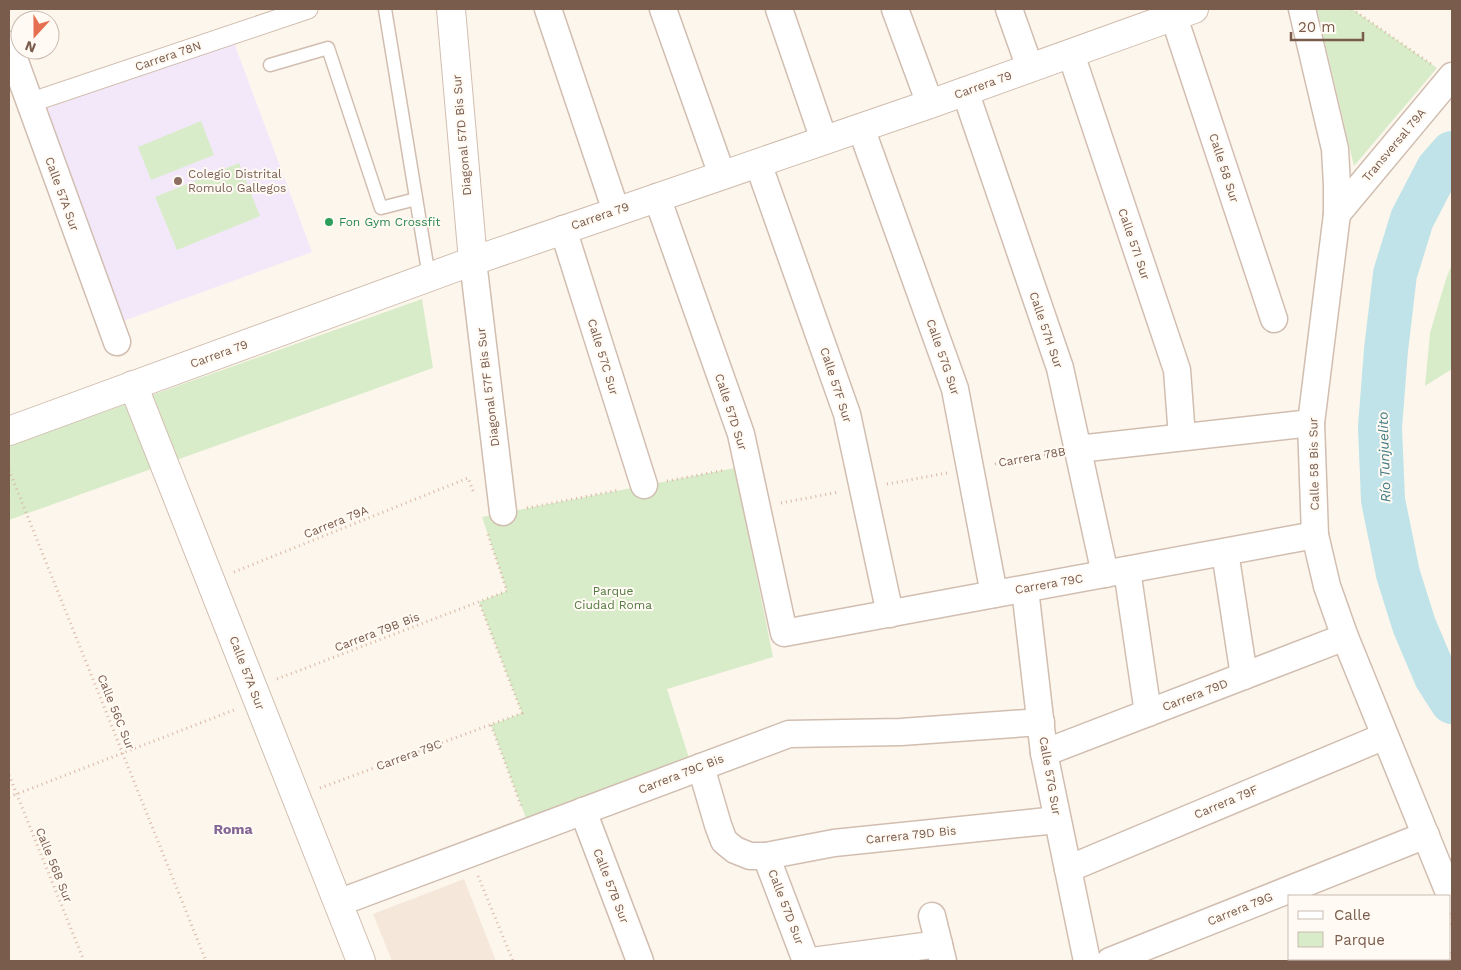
<svg xmlns="http://www.w3.org/2000/svg" width="1461" height="970" viewBox="0 0 1461 970" font-family="'Work Sans',sans-serif">
	<style>
		.residential { fill: #f5e8da }
		.education { fill: #f3e8fa }
		.green { fill: #d8ecc9 }
		.lines { fill: none; stroke-linecap: round; stroke-linejoin: round }
		.river { stroke: #bfe3e8; stroke-width: 44 }
		.service-casing { stroke: #d1beb0; stroke-width: 15 }
		.pedestrian-casing { stroke: #d1beb0; stroke-width: 21 }
		.minor-casing { stroke: #d1beb0; stroke-width: 29 }
		.tertiary-casing { stroke: #d1beb0; stroke-width: 30 }
		.path { stroke: #d9b8a5; stroke-width: 3; stroke-dasharray: 1 4; stroke-linecap: butt }
		.service { stroke: #fff; stroke-width: 12 }
		.pedestrian { stroke: #fff; stroke-width: 19 }
		.minor { stroke: #fff; stroke-width: 26 }
		.tertiary { stroke: #fff; stroke-width: 28 }
		.education-dot { fill: #8d6e63; stroke: #fffaf3; stroke-width: 2 }
		.leisure-dot { fill: #2e9e5b; stroke: #fffaf3; stroke-width: 2 }
		.labels { text-anchor: middle; dominant-baseline: central; stroke-width: 4; stroke-linejoin: round; paint-order: stroke }
		.street-label { font-size: 12px; fill: #7a5c4d; stroke: #fffaf3 }
		.education-label { font-size: 12px; fill: #785e54; stroke: #fffaf3; text-anchor: start }
		.leisure-label { font-size: 12px; fill: #27864d; stroke: #fffaf3; text-anchor: start }
		.park-label { font-size: 12px; fill: #537a41; stroke: #fffaf3 }
		.water-label { font-size: 14px; font-style: italic; fill: #437c86; stroke: #fffaf3 }
		.neighbourhood-label { font-size: 14px; font-weight: bold; fill: #846695; stroke: #fffaf3 }
	</style>
	<rect width="100%" height="100%" fill="#fdf6ec"/>
	<polygon class="residential" points="464,879 496,961 392,961 373,914"/>
	<polygon class="education" points="233,40 312,252 123,321 45,109"/>
	<g class="green">
		<polygon points="1317,9 1352,9 1437,68 1354,166"/>
		<polygon points="201,121 214,155 151,180 138,147"/>
		<polygon points="239,163 260,216 177,250 155,197"/>
		<polygon points="1452,264 1452,369 1425,386 1430,333 1446,279"/>
		<polygon points="422,299 433,368 9,520 9,446"/>
		<polygon points="735,468 773,657 667,689 689,758 527,821 491,725 522,713 479,602 507,591 482,517"/>
	</g>
	<g class="lines">
		<polyline class="river" points="1452,153 1438,169 1412,219 1395,274 1386,350 1380,427 1383,500 1398,574 1414,625 1436,677 1452,702"/>
		<g class="service-casing">
			<g id="service">
				<polyline points="385,9 429,277"/>
				<polyline points="270,65 328,48 381,208 416,199"/>
			</g>
		</g>
		<g class="pedestrian-casing">
			<polyline id="pedestrian" points="29,103 308,9"/>
		</g>
		<g class="minor-casing">
			<g id="minor">
				<polyline points="548,9 616,211"/>
				<polyline points="663,9 722,175"/>
				<polyline points="779,9 824,140"/>
				<polyline points="895,9 930,104"/>
				<polyline points="1009,9 1030,68"/>
				<polyline points="1302,9 1335,149 1337,185 1337,214 1311,423 1315,535 1327,586 1345,637 1452,900"/>
				<polyline points="1174,17 1274,319"/>
				<polyline points="9,45 117,342"/>
				<polyline points="1071,54 1177,370 1182,437"/>
				<polyline points="965,91 1060,368 1105,574"/>
				<polyline points="861,128 955,389 994,594"/>
				<polyline points="758,163 847,414 890,614"/>
				<polyline points="657,197 741,434 784,633 1315,535"/>
				<polyline points="1337,214 1452,76"/>
				<polyline points="563,229 644,485"/>
				<polyline points="473,261 503,512"/>
				<polyline points="1078,449 1311,423"/>
				<polyline points="1225,552 1244,676"/>
				<polyline points="1127,570 1148,713"/>
				<polyline points="1025,589 1044,753 1087,961"/>
				<polyline points="1044,753 1345,637"/>
				<polyline points="701,767 718,825 724,841 735,850 750,856 766,856 806,961"/>
				<polyline points="583,811 640,961"/>
				<polyline points="766,856 834,843 1057,820"/>
				<polyline points="1068,869 1385,736"/>
				<polyline points="338,903 789,734 901,732 1041,722"/>
				<polyline points="932,916 943,961"/>
				<polyline points="1450,939 1452,938"/>
				<polyline points="812,961 939,944"/>
				<polyline points="1110,961 1426,835"/>
				<polyline points="1390,961 1397,959"/>
			</g>
		</g>
		<g class="tertiary-casing">
			<g id="tertiary">
				<polyline points="451,9 473,261"/>
				<polyline points="133,385 361,961"/>
				<polyline points="9,431 473,261 930,104 1194,9"/>
			</g>
		</g>
		<g class="path">
			<polyline points="1352,9 1431,64"/>
			<polyline points="995,464 1053,453"/>
			<polyline points="9,470 206,961"/>
			<polyline points="667,481 725,470"/>
			<polyline points="887,484 947,473"/>
			<polyline points="781,503 839,492"/>
			<polyline points="527,508 619,490"/>
			<polyline points="234,572 468,478 474,493"/>
			<polyline points="277,679 507,591 487,532"/>
			<polyline points="491,725 522,808"/>
			<polyline points="9,775 84,961"/>
			<polyline points="320,788 522,713 479,602"/>
			<polyline points="9,797 234,710"/>
			<polyline points="478,876 513,961"/>
		</g>
		<use href="#service" class="service"/>
		<use href="#pedestrian" class="pedestrian"/>
		<use href="#minor" class="minor"/>
		<use href="#tertiary" class="tertiary"/>
	</g>
	<circle class="education-dot" cx="178" cy="181" r="5"/>
	<circle class="leisure-dot" cx="329" cy="222" r="5"/>
	<g class="labels">
		<g class="street-label">
			<text transform="translate(168 56) rotate(-19)">Carrera 78N</text>
			<text transform="translate(983 85) rotate(-20)">Carrera 79</text>
			<text transform="translate(462 135) rotate(-95)">Diagonal 57D Bis Sur</text>
			<text transform="translate(1394 145) rotate(-50)">Transversal 79A</text>
			<text transform="translate(1224 168) rotate(72)">Calle 58 Sur</text>
			<text transform="translate(62 194) rotate(70)">Calle 57A Sur</text>
			<text transform="translate(600 216) rotate(-19)">Carrera 79</text>
			<text transform="translate(1134 244) rotate(71)">Calle 57I Sur</text>
			<text transform="translate(1046 330) rotate(71)">Calle 57H Sur</text>
			<text transform="translate(219 354) rotate(-20)">Carrera 79</text>
			<text transform="translate(603 357) rotate(73)">Calle 57C Sur</text>
			<text transform="translate(943 357) rotate(71)">Calle 57G Sur</text>
			<text transform="translate(836 385) rotate(72)">Calle 57F Sur</text>
			<text transform="translate(488 387) rotate(-97)">Diagonal 57F Bis Sur</text>
			<text transform="translate(731 412) rotate(72)">Calle 57D Sur</text>
			<text transform="translate(1032 457) rotate(-10)">Carrera 78B</text>
			<text transform="translate(1314 464) rotate(-91)">Calle 58 Bis Sur</text>
			<text transform="translate(336 522) rotate(-22)">Carrera 79A</text>
			<text transform="translate(1049 584) rotate(-10)">Carrera 79C</text>
			<text transform="translate(377 632) rotate(-21)">Carrera 79B Bis</text>
			<text transform="translate(247 673) rotate(69)">Calle 57A Sur</text>
			<text transform="translate(1195 695) rotate(-21)">Carrera 79D</text>
			<text transform="translate(116 712) rotate(68)">Calle 56C Sur</text>
			<text transform="translate(409 755) rotate(-20)">Carrera 79C</text>
			<text transform="translate(681 774) rotate(-21)">Carrera 79C Bis</text>
			<text transform="translate(1050 776) rotate(80)">Calle 57G Sur</text>
			<text transform="translate(1226 802) rotate(-23)">Carrera 79F</text>
			<text transform="translate(911 835) rotate(-6)">Carrera 79D Bis</text>
			<text transform="translate(54 865) rotate(68)">Calle 56B Sur</text>
			<text transform="translate(611 886) rotate(69)">Calle 57B Sur</text>
			<text transform="translate(786 907) rotate(69)">Calle 57D Sur</text>
			<text transform="translate(1240 909) rotate(-22)">Carrera 79G</text>
		</g>
		<g class="education-label">
			<text x="188" y="174">Colegio Distrital<tspan x="188" dy="14">Romulo Gallegos</tspan></text>
		</g>
		<g class="leisure-label">
			<text x="339" y="222">Fon Gym Crossfit</text>
		</g>
		<g class="park-label">
			<text x="613" y="591">Parque<tspan x="613" dy="14">Ciudad Roma</tspan></text>
		</g>
		<g class="water-label">
			<text transform="translate(1384 457) rotate(-92)">Río Tunjuelito</text>
		</g>
		<g class="neighbourhood-label">
			<text x="233" y="829">Roma</text>
		</g>
	</g>
	<rect width="1461" height="970" fill="none" stroke="#7a5c4d" stroke-width="20"/>
	<rect x="1288" y="895" width="162" height="65" fill="#fffaf3" stroke="#cabbb1"/>
	<rect x="1298" y="911" width="25" height="8" fill="#ffffff" stroke="#cabbb1"/>
	<text x="1334" y="920" font-size="15" fill="#7a5c4d">Calle</text>
	<rect x="1298" y="932" width="25" height="15" fill="#d8ecc9" stroke="#cabbb1"/>
	<text x="1334" y="945" font-size="15" fill="#7a5c4d">Parque</text>
	<g transform="translate(35 35) rotate(201)"><circle r="24" fill="#fffaf3" stroke="#cabbb1"/>
	<path d="M0-4L9 19L0 12L-9 19Z" fill="#e76f51"/>
	<text y="-8" font-size="14" font-weight="bold" text-anchor="middle" fill="#7a5c4d">N</text>
	</g>
	<path d="M1291 32v8h72v-8" fill="none" stroke="#7a5c4d" stroke-width="2.5"/>
	<text x="1298" y="32" font-size="15" fill="#7a5c4d" stroke="#fffaf3" stroke-width="4" paint-order="stroke">20 m</text>
</svg>
